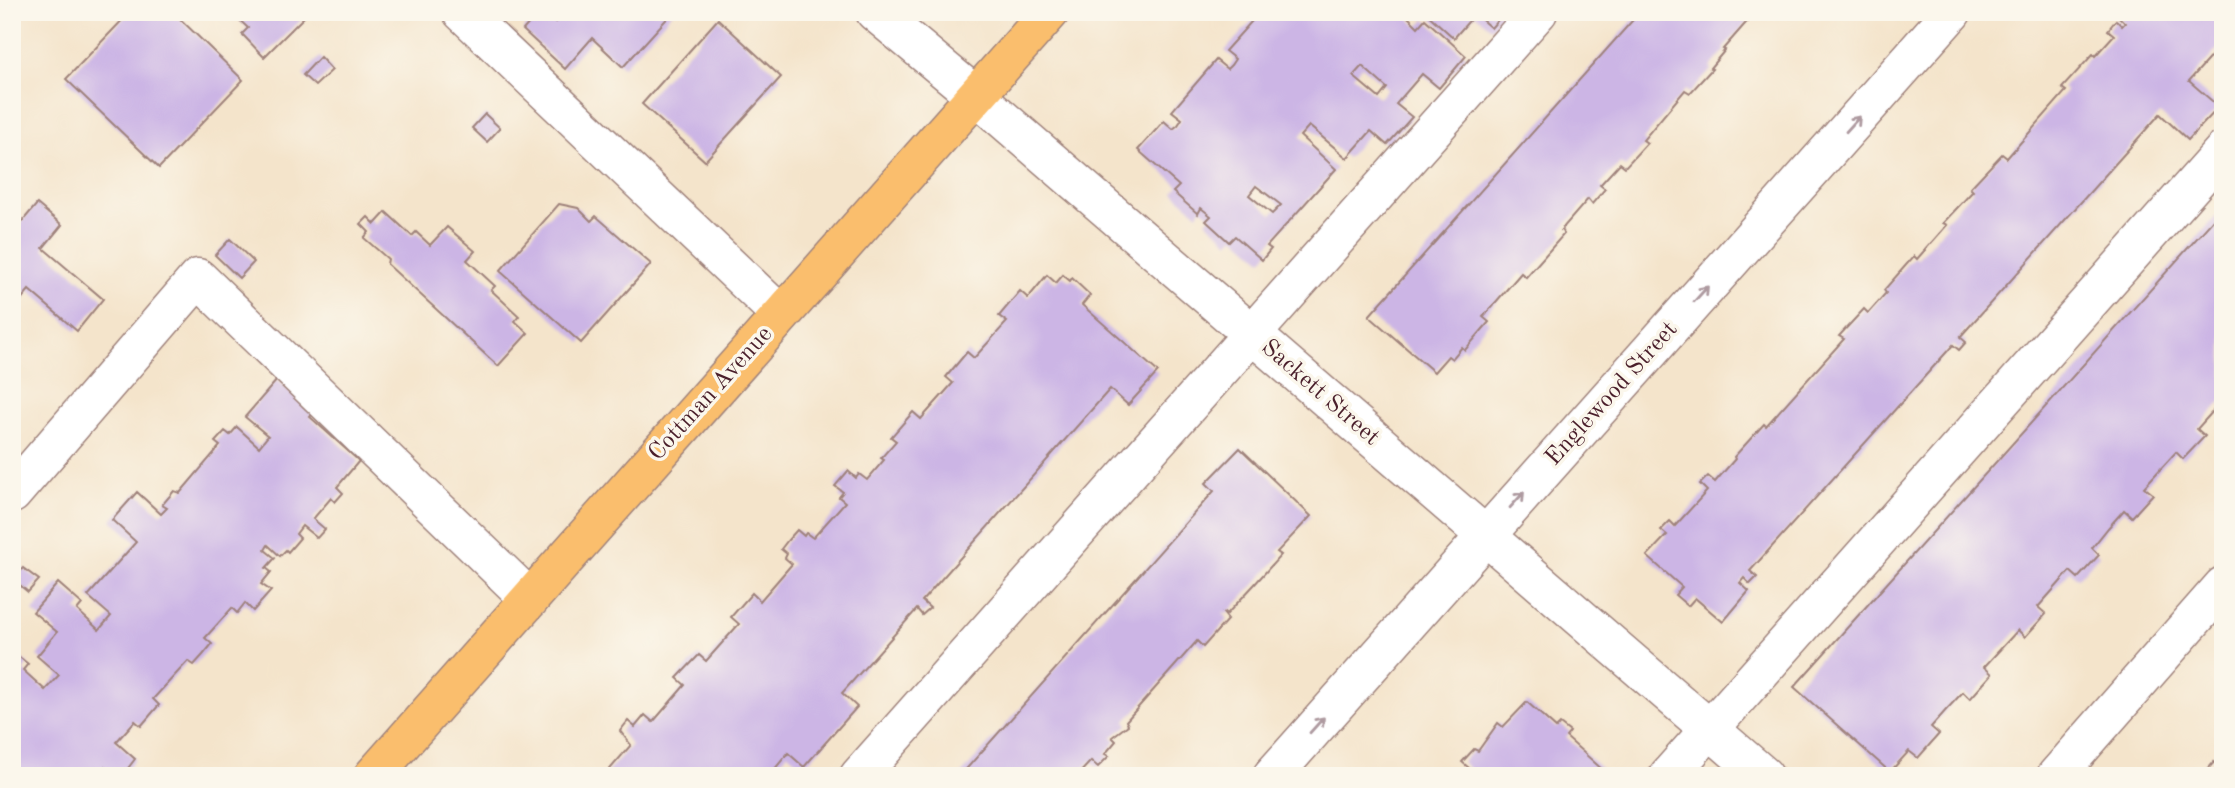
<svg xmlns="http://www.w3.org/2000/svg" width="2235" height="788" viewBox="0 0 2235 788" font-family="'Old Standard TT',serif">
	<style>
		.building { fill: #ccb5e5; fill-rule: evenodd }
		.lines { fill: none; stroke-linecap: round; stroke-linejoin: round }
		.minor-casing { stroke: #9f827b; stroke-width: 41 }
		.major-casing { stroke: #9f827b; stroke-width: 41 }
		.minor { stroke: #fff; stroke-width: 38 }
		.major { stroke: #fabe6d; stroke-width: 38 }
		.oneway { stroke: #ae9aa0 }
		.labels { text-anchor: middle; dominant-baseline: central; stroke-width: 7; stroke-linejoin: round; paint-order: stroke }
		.street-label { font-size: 24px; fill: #4a1f2b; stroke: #fbf7ec }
	</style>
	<rect width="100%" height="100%" fill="#fbf7ec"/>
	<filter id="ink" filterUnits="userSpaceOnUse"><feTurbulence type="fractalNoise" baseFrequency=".0143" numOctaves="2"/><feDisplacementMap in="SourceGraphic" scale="14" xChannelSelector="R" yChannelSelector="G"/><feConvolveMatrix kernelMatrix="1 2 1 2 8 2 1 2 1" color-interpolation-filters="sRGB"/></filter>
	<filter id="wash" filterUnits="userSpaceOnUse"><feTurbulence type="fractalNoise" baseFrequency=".00686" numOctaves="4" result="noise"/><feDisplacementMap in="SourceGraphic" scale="28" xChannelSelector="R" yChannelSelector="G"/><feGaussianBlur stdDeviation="1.57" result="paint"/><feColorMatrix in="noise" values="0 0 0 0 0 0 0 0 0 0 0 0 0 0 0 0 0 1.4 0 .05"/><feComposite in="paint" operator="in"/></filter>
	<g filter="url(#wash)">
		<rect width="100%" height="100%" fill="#f4e4cb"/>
		<g id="blocks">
			<g class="building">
				<polygon points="130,12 173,12 243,80 159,168 66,79"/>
				<polygon points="231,12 309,12 264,57 242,34 248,28"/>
				<polygon points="539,12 544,12 556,22 562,15 558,12 673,12 623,67 592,38 565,69 523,30"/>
				<path d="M 1260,12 L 1409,12 L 1407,16 L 1418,27 L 1425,19 L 1466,56 L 1439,88 L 1422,74 L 1396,104 L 1412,117 L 1387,145 L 1371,131 L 1347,158 L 1309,126 L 1300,136 L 1336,169 L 1267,246 L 1271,249 L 1262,260 L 1235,236 L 1229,242 L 1206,221 L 1211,216 L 1201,208 L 1198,214 L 1173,192 L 1179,186 L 1138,150 L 1164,121 L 1173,129 L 1178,125 L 1182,119 L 1172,111 L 1216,60 L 1227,69 L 1231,65 L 1235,59 L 1225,51 ZM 1362,66 L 1387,88 L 1379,98 L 1353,76 ZM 1256,186 L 1281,205 L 1272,214 L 1249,195 Z"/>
				<polygon points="1425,12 1505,12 1491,28 1475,14 1454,38"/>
				<polygon points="1640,12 1764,12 1757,20 1752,16 1723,49 1725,50 1710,68 1712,69 1690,93 1685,90 1643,140 1647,143 1625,167 1620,163 1600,185 1605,189 1592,204 1588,199 1561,230 1564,234 1526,277 1521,273 1483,317 1489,322 1465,350 1462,347 1452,359 1448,356 1434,372 1369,316"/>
				<polygon points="2123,12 2223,12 2223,43 2189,81 2219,107 2188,140 2160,114 1960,337 1966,342 1959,350 1953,345 1750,571 1757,577 1750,584 1744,578 1740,583 1749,591 1723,622 1695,598 1688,606 1675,595 1682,587 1647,556 1667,535 1661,530 1670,521 1675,526 1707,491 1700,484 1708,476 1715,482 1735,459 1734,457 1764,424 1766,426 1844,339 1839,336 1864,309 1868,313 1886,293 1884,290 1914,256 1917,259 1947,225 1943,223 1973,191 1970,188 2002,154 2007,158 2066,91 2062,88 2093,54 2095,56 2114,35 2108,30 2116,20 2122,26 2125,23 2119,17"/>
				<polygon points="718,19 781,77 705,161 642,104"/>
				<polygon points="320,57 332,70 315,86 303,75"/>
				<polygon points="485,114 500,128 487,142 472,128"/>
				<polygon points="37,204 62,225 43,248 103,299 77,331 29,290 12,310 12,217 20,224"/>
				<polygon points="559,204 578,208 591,221 596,216 651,264 581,343 500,271"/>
				<polygon points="2223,209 2223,400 2197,429 2205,436 2183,459 2176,452 2144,487 2153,494 2132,517 2124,510 2108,528 2092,548 2099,555 2078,578 2070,571 2038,607 2046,614 2025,637 2018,630 1984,667 1992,674 1970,699 1963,692 1947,709 1931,727 1939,734 1918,758 1909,751 1890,772 1794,687"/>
				<polygon points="386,212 412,236 416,232 430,245 447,227 475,251 467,260 495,286 491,290 519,316 515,321 528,333 498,366 387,264 388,259 364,238 369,232 361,224 368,217 375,224"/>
				<polygon points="230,239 254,262 239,278 215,255"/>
				<polygon points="1047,275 1056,283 1063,275 1070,281 1072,278 1090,295 1082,305 1158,372 1128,405 1110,389 922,601 930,608 922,615 917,609 842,693 857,707 804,767 788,753 769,776 604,776 631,745 620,731 628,721 635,727 645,715 653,722 685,685 677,678 699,655 706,661 739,624 731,617 752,593 760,601 792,564 785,558 787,554 781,549 788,540 797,530 804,536 806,533 813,538 845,502 839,497 843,492 835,486 842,478 848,471 856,478 859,474 867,480 884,460 881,458 896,441 891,437 913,412 921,419 953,383 946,377 967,352 974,358 1007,322 999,316 1020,291 1028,298"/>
				<polygon points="277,380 314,412 310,417 359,461 337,487 343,493 335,502 331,498 313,519 325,529 317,538 302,526 296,534 300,538 288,552 286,550 280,556 268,545 265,550 275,558 266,568 271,572 261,584 271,591 253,611 245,603 237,613 232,608 205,638 212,644 203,655 194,665 188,661 153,699 159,705 141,726 135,721 116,742 135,759 122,776 115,776 105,767 98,776 12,776 12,651 28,664 23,670 45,690 59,675 37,656 57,632 33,612 58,583 82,604 77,610 99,630 111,616 88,596 136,542 112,520 137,492 161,514 167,508 162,505 174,491 180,493 220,446 215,442 225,431 230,435 237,427 259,447 268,436 245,417"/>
				<polygon points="1240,448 1311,516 1277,552 1281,555 1254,585 1227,614 1225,612 1223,613 1228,619 1203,647 1197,641 1126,721 1128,725 1112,737 1116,741 1105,754 1109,756 1098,767 1091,761 1077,776 960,776 1214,491 1206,483"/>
				<polygon points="23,568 39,580 28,592 14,580"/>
				<polygon points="1527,702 1556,728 1560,724 1570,732 1566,737 1604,771 1599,776 1461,776 1469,768 1462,762 1474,749 1478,751 1498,723 1503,727"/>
				<polygon points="2214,762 2220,768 2223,766 2223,776 2202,776"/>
			</g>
		</g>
	</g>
	<g filter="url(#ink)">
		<use href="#blocks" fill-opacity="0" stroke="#9f827b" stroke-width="2"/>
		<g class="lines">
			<g class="minor-casing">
				<g id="minor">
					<polyline points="462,12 781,315"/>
					<polyline points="875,12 976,96 1764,776"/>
					<polyline points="12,494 198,278 530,599"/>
					<polyline points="859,776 1538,12"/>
					<polyline points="1272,776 1952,12"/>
					<polyline points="1668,776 2223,151"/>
					<polyline points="2056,776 2223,586"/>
				</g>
			</g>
			<g class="major-casing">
				<polyline id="major" points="373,776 1050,12"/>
			</g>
			<use href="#minor" class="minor"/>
			<use href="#major" class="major"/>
		</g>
		<defs><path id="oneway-shaft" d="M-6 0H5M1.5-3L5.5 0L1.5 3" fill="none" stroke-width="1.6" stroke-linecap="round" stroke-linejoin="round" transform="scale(1.75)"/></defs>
		<g class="oneway">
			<use href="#oneway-shaft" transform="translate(1853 124) rotate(-48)"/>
			<use href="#oneway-shaft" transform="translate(1701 294) rotate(-48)"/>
			<use href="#oneway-shaft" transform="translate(1517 500) rotate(-48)"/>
			<use href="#oneway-shaft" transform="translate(1317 725) rotate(-48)"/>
		</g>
	</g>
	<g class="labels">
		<g class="street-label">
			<text transform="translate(1320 393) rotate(41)">Sackett Street</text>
			<text transform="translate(711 394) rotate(-48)">Cottman Avenue</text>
			<text transform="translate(1612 394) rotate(-48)">Englewood Street</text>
		</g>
	</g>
	<rect width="2235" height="788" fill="none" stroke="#fbf7ec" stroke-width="42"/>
</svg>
